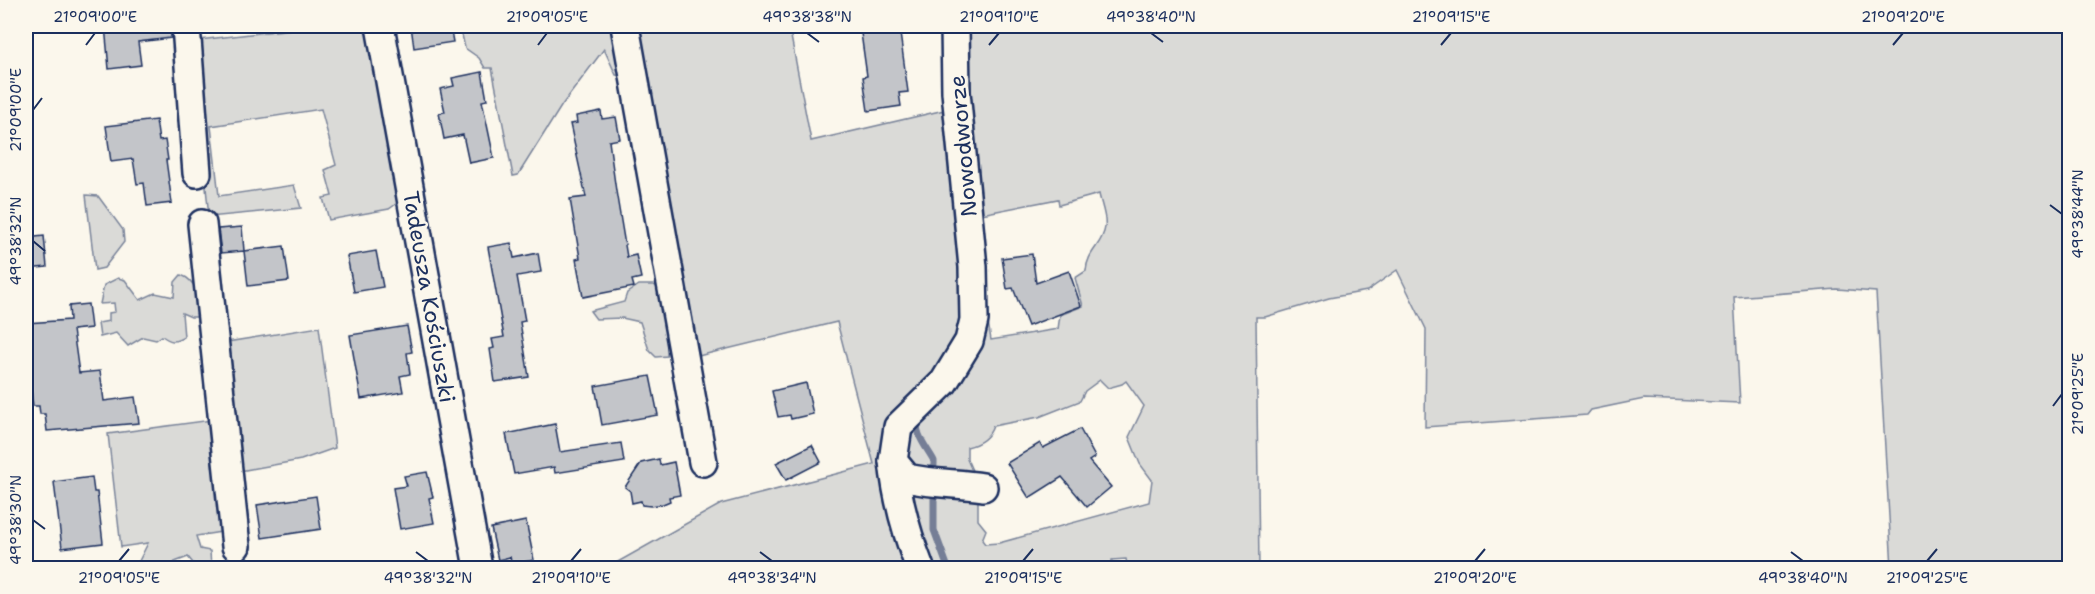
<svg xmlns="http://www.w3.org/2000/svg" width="2095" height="594" viewBox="0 0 2095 594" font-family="'Shantell Sans',sans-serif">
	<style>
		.green { fill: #dadad7; stroke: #7a849a; stroke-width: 1.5; fill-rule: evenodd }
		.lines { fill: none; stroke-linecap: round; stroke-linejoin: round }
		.stream { stroke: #747e96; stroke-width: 7 }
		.building { fill: #c3c5c9; stroke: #1b2f5e; stroke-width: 1.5 }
		.minor-casing { stroke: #1b2f5e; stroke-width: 32 }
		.minor { stroke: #fbf7ec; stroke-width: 27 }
		.ticks { fill: none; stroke: #1b2f5e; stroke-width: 2 }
		.labels { text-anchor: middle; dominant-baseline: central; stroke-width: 5; stroke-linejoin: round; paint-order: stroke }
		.street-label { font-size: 22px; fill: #1b2f5e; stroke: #fbf7ec }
		.neatline { fill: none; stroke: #1b2f5e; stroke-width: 2 }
		.ticks-label { font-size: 15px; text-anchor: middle; fill: #1b2f5e }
	</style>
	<rect width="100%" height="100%" fill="#fbf7ec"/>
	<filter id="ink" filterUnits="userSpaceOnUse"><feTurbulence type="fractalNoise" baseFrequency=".0167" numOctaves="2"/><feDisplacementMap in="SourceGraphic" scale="12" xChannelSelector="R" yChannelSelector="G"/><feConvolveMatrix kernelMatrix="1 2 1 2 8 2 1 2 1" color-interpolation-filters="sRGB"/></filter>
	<g filter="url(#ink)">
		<g class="green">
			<polygon points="318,26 370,26 403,199 389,209 329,220 323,198 332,196 325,170 336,165 321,109 211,126 219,196 294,185 301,208 209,217 191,41"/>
			<polygon points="460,26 622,26 625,76 616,75 604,49 562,105 518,175 513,176 492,68 485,68 479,58 465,48"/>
			<path d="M 632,26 L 789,26 L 811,141 L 953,108 L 991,340 L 1058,329 L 1060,315 L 1083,306 L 1075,278 L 1086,271 C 1087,251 1103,245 1105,227 C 1107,218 1101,204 1099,194 L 1059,205 L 1058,199 L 971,216 L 964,26 L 2069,26 L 2069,568 L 1892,568 L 1876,292 L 1837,289 L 1734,297 L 1740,403 L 1644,399 L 1591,410 L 1587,415 L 1425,427 L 1426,329 L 1397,270 L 1367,291 L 1329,298 L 1265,317 L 1256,317 L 1259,568 L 1128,568 L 1126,559 L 1112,560 L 1110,568 L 607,568 L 721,504 L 874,464 L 837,322 L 694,357 ZM 1100,380 L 1108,388 L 1122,384 L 1126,381 L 1144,406 L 1129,437 L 1140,464 L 1152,480 L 1149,502 L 999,543 L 985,544 L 982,540 L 986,530 L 978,520 L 978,493 L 974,475 L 967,459 L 967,447 C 980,444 989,438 993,426 L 1039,417 L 1080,401 L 1085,391 Z"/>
			<polygon points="86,195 98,196 123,230 124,242 104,268 95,270"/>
			<path d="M 181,275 C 198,281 200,301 203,317 L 191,317 L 182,313 L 184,337 C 174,343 171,342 162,336 L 156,340 L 143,337 L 128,346 L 116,333 L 100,337 L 98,323 L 109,321 L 109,313 L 115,312 L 114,303 L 100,304 L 104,285 L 118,278 L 125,280 L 140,300 L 155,293 L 174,297 L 175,282 Z"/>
			<polygon points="639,285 654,285 658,288 667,344 667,356 656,357 649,350 640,322 622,318 596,319 590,311 624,302 627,293"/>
			<polygon points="319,327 335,448 301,460 234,472 221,343"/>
			<polygon points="219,419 227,531 196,536 200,549 210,551 211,568 197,568 188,557 175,562 168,568 140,568 138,563 148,543 121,547 108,434"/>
		</g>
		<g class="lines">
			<g class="stream">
				<path d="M 919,419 C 912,432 928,449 934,461 L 934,465"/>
				<polyline points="934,496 934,530 948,568"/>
			</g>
		</g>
		<g class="building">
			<polygon points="105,26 171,26 171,38 138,42 141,65 109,69"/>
			<polygon points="411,26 450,26 453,42 414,48"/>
			<polygon points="860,26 899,26 908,92 899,93 901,106 868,111 863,77 867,76"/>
			<polygon points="482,72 487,100 482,101 494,158 469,163 463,135 444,139 439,113 445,112 440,89 454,86 452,78"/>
			<polygon points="601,111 602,119 616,117 620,139 609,141 616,191 627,257 636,255 641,278 632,280 634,287 583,297 576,259 580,258 570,199 586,197 570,124 577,123 576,116"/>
			<polygon points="156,120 159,141 165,140 168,160 166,160 172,203 147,206 144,183 137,184 133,159 111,162 106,126"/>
			<polygon points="242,227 244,251 284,246 289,281 248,286 244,251 221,253 218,229"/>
			<polygon points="44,236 47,267 26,269 26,238"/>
			<polygon points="511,243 514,258 538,253 541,272 517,276 525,321 520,322 529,377 495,382 490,349 494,348 492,339 504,337 488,247"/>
			<polygon points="376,251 383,287 354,292 347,256"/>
			<polygon points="1032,254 1036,283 1069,271 1081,306 1028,326 1013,288 1007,289 1002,258"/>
			<polygon points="88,304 91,328 73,330 79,373 100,371 104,401 135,397 139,423 47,431 45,414 40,414 39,406 33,406 28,362 26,362 26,323 70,320 69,306"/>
			<polygon points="407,326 412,352 407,353 410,374 400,376 403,392 361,399 350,335"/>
			<polygon points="650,376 658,415 602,425 595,386"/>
			<polygon points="806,383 813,414 791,419 790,415 778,417 772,391"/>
			<polygon points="555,424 560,452 621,443 624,462 555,473 554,467 514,474 506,434"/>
			<polygon points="1080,429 1095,457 1089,461 1111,487 1087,507 1062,477 1029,498 1007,463 1040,443 1043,448"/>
			<polygon points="812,445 821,462 786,480 776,463"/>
			<polygon points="659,459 660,465 674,462 680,495 669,497 670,501 663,504 651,506 642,505 641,501 632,503 630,491 625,487 641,463"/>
			<polygon points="427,472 433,497 429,498 434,523 400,529 393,488 407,486 404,476"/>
			<polygon points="92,477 94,492 97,492 103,543 62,548 54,482"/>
			<polygon points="316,496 321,529 262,538 257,505"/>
			<polygon points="526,521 534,560 512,564 510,557 498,560 491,528"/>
		</g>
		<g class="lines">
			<g class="minor-casing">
				<g id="minor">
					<polyline points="186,26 197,173"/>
					<polyline points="380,26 478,568"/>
					<polyline points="625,26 703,462"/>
					<path d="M 955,26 L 956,92 L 973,267 L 974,320 L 969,341 L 944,382 L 898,427 L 893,461 L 907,478 C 932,484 957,483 983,487"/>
					<polyline points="202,224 236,546"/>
					<path d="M 893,461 C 897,500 906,532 920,568"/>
				</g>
			</g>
			<use href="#minor" class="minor"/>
		</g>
	</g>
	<path class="ticks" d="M 807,33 L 819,42M 1151,33 L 1163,42M 86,45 L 95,33M 538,45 L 547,33M 989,45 L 999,33M 1441,45 L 1451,33M 1893,45 L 1903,33M 33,110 L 42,98M 2050,205 L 2062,214M 33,241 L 45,251M 2053,406 L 2062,394M 33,520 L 45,529M 416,552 L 428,561M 760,552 L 772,561M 1791,552 L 1803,561M 119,561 L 129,549M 571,561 L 581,549M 1023,561 L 1033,549M 1475,561 L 1485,549M 1927,561 L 1937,549"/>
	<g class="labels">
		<g class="street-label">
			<text transform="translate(963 146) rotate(-95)">Nowodworze</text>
			<text transform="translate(429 297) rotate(80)">Tadeusza Kościuszki</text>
		</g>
	</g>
	<rect width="2095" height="594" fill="none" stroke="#fbf7ec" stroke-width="66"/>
	<rect x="33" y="33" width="2029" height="528" class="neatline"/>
	<g class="ticks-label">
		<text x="95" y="22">21°09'00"E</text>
		<text x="547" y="22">21°09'05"E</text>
		<text x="807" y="22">49°38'38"N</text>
		<text x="999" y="22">21°09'10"E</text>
		<text x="1151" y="22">49°38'40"N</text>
		<text x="1451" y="22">21°09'15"E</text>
		<text x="1903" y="22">21°09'20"E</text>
		<text transform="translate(16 110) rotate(-90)" y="5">21°09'00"E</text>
		<text transform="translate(2078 214) rotate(-90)" y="5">49°38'44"N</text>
		<text transform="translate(16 241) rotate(-90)" y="5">49°38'32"N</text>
		<text transform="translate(2078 394) rotate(-90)" y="5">21°09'25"E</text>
		<text transform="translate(16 520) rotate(-90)" y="5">49°38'30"N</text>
		<text x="119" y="583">21°09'05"E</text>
		<text x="428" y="583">49°38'32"N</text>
		<text x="571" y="583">21°09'10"E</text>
		<text x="772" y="583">49°38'34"N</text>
		<text x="1023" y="583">21°09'15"E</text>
		<text x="1475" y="583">21°09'20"E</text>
		<text x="1803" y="583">49°38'40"N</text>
		<text x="1927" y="583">21°09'25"E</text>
	</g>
</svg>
